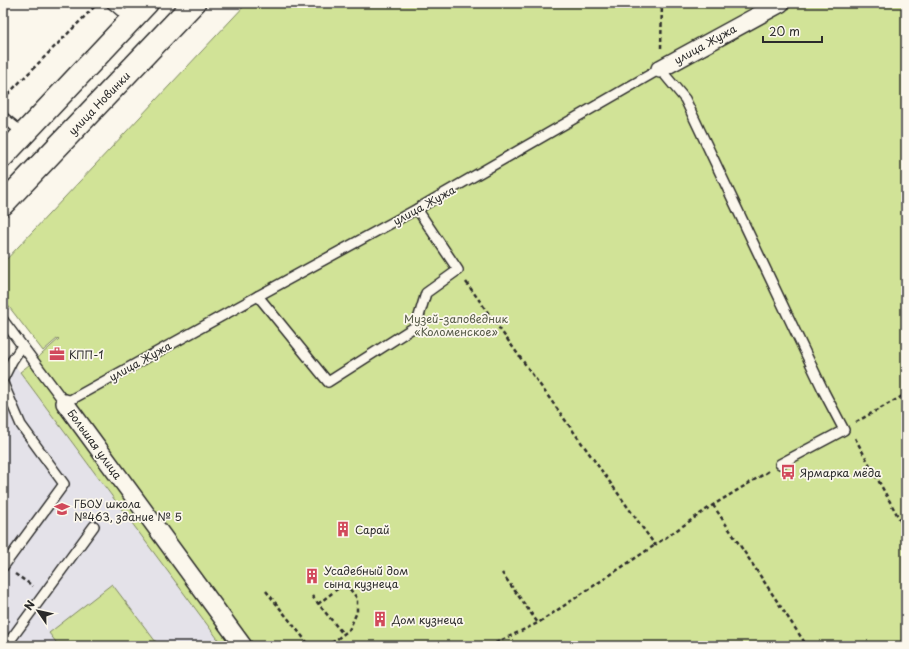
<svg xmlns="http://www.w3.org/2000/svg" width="909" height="649" viewBox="0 0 909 649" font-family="'Playpen Sans',sans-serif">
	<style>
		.built { fill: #e4e2e9 }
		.green { fill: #d1e397; stroke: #7e8761 }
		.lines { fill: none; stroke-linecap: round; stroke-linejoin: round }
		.lane-casing { stroke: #2b2b2b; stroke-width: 12 }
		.street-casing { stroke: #2b2b2b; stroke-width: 20 }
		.secondary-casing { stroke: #2b2b2b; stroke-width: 25 }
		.path { stroke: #2b2b2b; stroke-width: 2.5; stroke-dasharray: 4 3; stroke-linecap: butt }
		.lane { stroke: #fbf7ec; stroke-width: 9 }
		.street { stroke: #fbf7ec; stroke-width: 17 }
		.secondary { stroke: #fbf7ec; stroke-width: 22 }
		.labels { text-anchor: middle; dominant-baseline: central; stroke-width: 3.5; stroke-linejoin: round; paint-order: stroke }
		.street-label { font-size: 11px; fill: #2b2b2b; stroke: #fbf7ec }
		.park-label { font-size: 11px; fill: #545946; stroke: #fbf7ec }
		.poi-label { font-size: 11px; fill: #2b2b2b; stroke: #fbf7ec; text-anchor: start }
	</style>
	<rect width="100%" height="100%" fill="#fbf7ec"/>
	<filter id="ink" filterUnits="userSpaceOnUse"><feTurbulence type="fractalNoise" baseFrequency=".025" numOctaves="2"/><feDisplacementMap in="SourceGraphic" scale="8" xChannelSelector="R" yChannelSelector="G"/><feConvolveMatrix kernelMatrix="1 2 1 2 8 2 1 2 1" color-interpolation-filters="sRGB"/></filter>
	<g filter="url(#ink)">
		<polygon class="built" points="3,350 20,372 223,646 3,646"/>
		<g class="green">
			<polygon points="247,3 906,3 906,646 223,646 20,372 34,361 59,339 58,338 43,351 3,299 3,263"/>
			<polygon points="112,584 159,646 59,646 49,633"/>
		</g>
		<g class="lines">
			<g class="lane-casing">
				<g id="lane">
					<polyline points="111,3 131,20"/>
					<polyline points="3,117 24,134"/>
					<polyline points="258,296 328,382 416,326 426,293 458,270 417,209"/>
					<polyline points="3,320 65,403 258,296 417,209 660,69 685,99 824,392 844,430 780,464"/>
					<polyline points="3,379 12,361 22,346"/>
					<polyline points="3,383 21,425 64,484 3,567"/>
					<polyline points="6,646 94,526"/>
				</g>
			</g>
			<g class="street-casing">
				<g id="street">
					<polyline points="660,69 781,3"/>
					<polyline points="65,403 243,646"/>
				</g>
			</g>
			<g class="secondary-casing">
				<g id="secondary">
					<polyline points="3,156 147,3"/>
					<polyline points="3,204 194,3"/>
				</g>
			</g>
			<g class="path">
				<polyline points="241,7 245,3"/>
				<polyline points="661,48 662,3"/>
				<polyline points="3,99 96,5"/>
				<polyline points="466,282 655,545 713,505 769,471"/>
				<polyline points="856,422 906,394"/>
				<polyline points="855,438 906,531"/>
				<polyline points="713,505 807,646"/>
				<polyline points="502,573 538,623"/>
				<polyline points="15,574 33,586"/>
				<polyline points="266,591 310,646"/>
				<polyline points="312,596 343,634"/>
				<polyline points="318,604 345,583 357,598 357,612 349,630 328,646"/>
				<polyline points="489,646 538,623 655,545"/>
			</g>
			<use href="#lane" class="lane"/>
			<use href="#street" class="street"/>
			<use href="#secondary" class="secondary"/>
		</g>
	</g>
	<defs>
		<g id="office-bare" transform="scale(1.2)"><path d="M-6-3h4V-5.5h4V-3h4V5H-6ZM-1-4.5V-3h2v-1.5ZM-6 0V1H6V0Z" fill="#d1495b" stroke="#fbf7ec" stroke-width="2.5" paint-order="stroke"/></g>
		<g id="bus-bare" transform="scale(1.2)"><path d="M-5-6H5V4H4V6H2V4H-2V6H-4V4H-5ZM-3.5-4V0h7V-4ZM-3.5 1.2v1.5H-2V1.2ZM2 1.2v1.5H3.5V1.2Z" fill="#d1495b" stroke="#fbf7ec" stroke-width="2.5" paint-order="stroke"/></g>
		<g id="school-bare" transform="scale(1.2)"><path d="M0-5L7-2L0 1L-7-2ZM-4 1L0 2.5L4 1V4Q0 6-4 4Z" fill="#d1495b" stroke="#fbf7ec" stroke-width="2.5" paint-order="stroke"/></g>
		<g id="building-bare" transform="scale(1.2)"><path d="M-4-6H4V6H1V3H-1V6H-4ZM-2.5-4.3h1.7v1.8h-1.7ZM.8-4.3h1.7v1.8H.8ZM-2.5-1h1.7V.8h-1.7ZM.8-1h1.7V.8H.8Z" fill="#d1495b" stroke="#fbf7ec" stroke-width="2.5" paint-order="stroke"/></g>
	</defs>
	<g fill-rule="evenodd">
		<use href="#office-bare" x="57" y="354"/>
		<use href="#bus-bare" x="788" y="472"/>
		<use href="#school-bare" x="62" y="509"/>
		<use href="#building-bare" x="343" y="529"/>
		<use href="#building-bare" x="312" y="576"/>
		<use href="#building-bare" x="380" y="619"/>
	</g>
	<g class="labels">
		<g class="street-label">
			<text transform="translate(705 44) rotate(-29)">улица Жужа</text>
			<text transform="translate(99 103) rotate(-46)">улица Новинки</text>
			<text transform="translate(424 205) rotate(-29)">улица Жужа</text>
			<text transform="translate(140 361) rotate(-29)">улица Жужа</text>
			<text transform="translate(95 444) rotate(54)">Большая улица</text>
		</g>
		<g class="park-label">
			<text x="456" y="318">Музей-заповедник<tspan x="456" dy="13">«Коломенское»</tspan></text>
		</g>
		<g class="poi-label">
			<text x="69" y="354">КПП-1</text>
			<text x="800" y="472">Ярмарка мёда</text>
			<text x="74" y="503">ГБОУ школа<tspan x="74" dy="13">№463, здание № 5</tspan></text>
			<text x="355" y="529">Сарай</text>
			<text x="324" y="570">Усадебный дом<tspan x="324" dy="13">сына кузнеца</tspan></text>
			<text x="392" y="619">Дом кузнеца</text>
		</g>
	</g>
	<rect width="909" height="649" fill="none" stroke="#fbf7ec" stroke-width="16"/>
	<rect x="8" y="8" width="893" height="633" fill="none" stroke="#2b2b2b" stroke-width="1.5" filter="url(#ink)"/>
	<g transform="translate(38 611) rotate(304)" stroke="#fbf7ec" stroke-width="3" paint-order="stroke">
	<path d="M0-3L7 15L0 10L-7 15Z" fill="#2b2b2b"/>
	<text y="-6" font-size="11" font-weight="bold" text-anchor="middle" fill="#2b2b2b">N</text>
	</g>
	<path d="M763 36v6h59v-6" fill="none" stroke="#2b2b2b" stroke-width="2"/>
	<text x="769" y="36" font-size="12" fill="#2b2b2b" stroke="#fbf7ec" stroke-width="3" paint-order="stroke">20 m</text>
</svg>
